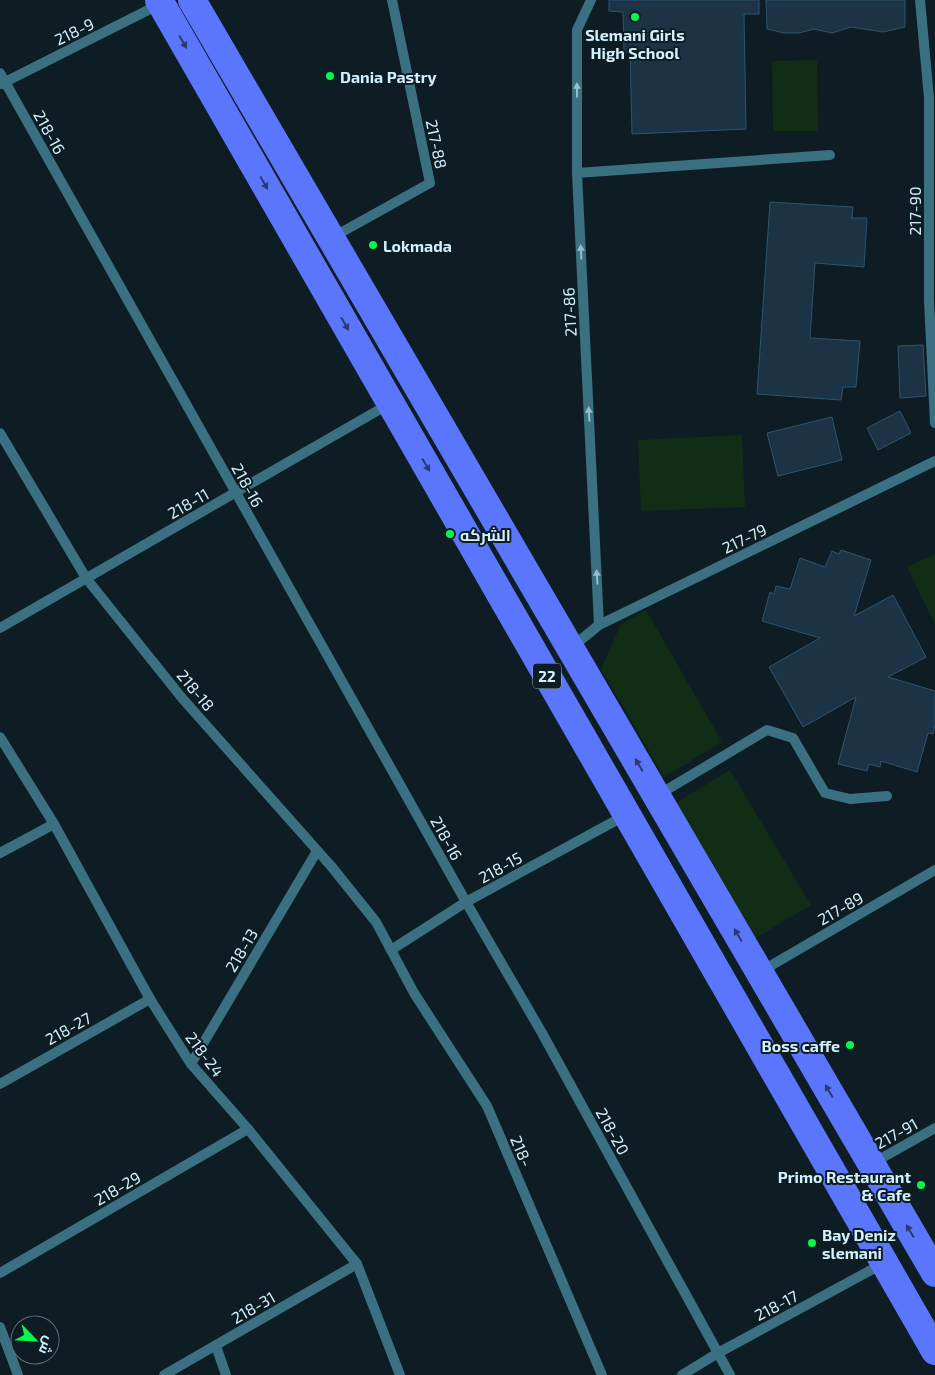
<svg xmlns="http://www.w3.org/2000/svg" width="935" height="1375" viewBox="0 0 935 1375" font-family="'Exo 2',Cairo,sans-serif">
	<style>
		.green { fill: #122d16 }
		.building { fill: #1b3344; stroke: #2d5570 }
		.lines { fill: none; stroke-linecap: round; stroke-linejoin: round }
		.service { stroke: #3a7082; stroke-width: 10 }
		.minor { stroke: #3a7082; stroke-width: 10 }
		.primary { stroke: #5a76fd; stroke-width: 28 }
		.oneway { fill: #293c6f }
		.oneway2 { fill: #95bdcc }
		.poi-dot { fill: #04f84e; stroke: #0e1c23; stroke-width: 2 }
		.labels { text-anchor: middle; dominant-baseline: central; stroke-width: 4; stroke-linejoin: round; paint-order: stroke }
		.shield { fill: #0e1c23; stroke: #97b0bc; stroke-width: 1 }
		.shield-label { font-size: 15px; font-weight: bold; fill: #d2f0fe }
		.street-label { font-size: 16px; fill: #d2f0fe; stroke: #0e1c23 }
		.poi-label { font-size: 16px; font-weight: bold; fill: #d2f0fe; stroke: #0e1c23; text-anchor: start }
	</style>
	<rect width="100%" height="100%" fill="#0e1c23"/>
	<g class="green">
		<polygon points="817,60 818,131 773,131 772,61"/>
		<polygon points="742,435 745,507 641,511 638,440"/>
		<polygon points="935,554 935,624 907,567"/>
		<polygon points="646,610 722,742 664,777 601,669 621,624"/>
		<polygon points="730,770 811,905 754,939 674,804"/>
	</g>
	<g class="building">
		<polygon points="609,0 759,0 759,14 744,14 746,129 632,134 630,52 624,52 623,12 609,11"/>
		<polygon points="766,0 905,0 905,27 883,32 851,27 832,33 814,29 799,33 784,33 767,29"/>
		<polygon points="770,202 853,207 852,218 867,218 864,267 815,263 810,338 860,341 856,387 843,387 841,400 757,394"/>
		<polygon points="923,345 926,396 900,398 898,346"/>
		<polygon points="900,411 911,433 878,450 867,428"/>
		<polygon points="832,417 842,460 778,476 767,433"/>
		<polygon points="841,550 871,560 854,616 893,595 926,657 888,677 935,691 935,725 933,734 928,733 917,772 881,761 880,767 869,764 867,771 838,764 856,697 803,727 769,667 820,638 762,621 770,592 774,594 776,586 790,589 800,558 825,567 832,551 839,554"/>
	</g>
	<g class="lines">
		<g class="service">
			<polyline points="577,173 830,155"/>
			<polyline points="658,795 767,730 793,738 825,793 850,799 887,796"/>
		</g>
		<g class="minor">
			<polyline points="591,0 577,30 577,173 599,625"/>
			<polyline points="920,0 929,98 929,301 935,423"/>
			<polyline points="0,73 466,902 542,1033 730,1375"/>
			<polyline points="1,84 160,4"/>
			<polyline points="333,237 430,183 392,0"/>
			<polyline points="0,433 86,578 182,698 331,866 376,922 414,993 487,1106 602,1375"/>
			<polyline points="0,628 389,404"/>
			<polyline points="572,647 599,625 935,461"/>
			<polyline points="0,737 54,824 150,999 191,1064 248,1129 357,1264 400,1375"/>
			<polyline points="0,853 54,824"/>
			<polyline points="391,950 466,902 626,815"/>
			<polyline points="760,972 935,870"/>
			<polyline points="191,1064 317,851"/>
			<polyline points="0,1084 150,999"/>
			<polyline points="873,1163 935,1128"/>
			<polyline points="0,1273 248,1129"/>
			<polyline points="0,1327 18,1375"/>
			<polyline points="216,1346 226,1375"/>
			<polyline points="164,1375 357,1264"/>
			<polyline points="682,1375 718,1353 884,1263"/>
		</g>
		<g class="primary">
			<polyline points="159,0 935,1351"/>
			<polyline points="192,0 935,1273"/>
		</g>
	</g>
	<defs><path id="oneway-solid" d="M-6-.8H1V-3.2L6.5 0L1 3.2V.8H-6Z" transform="scale(1.25)"/></defs>
	<g class="oneway">
		<use href="#oneway-solid" transform="translate(183 42) rotate(60)"/>
		<use href="#oneway-solid" transform="translate(264 183) rotate(60)"/>
		<use href="#oneway-solid" transform="translate(345 324) rotate(60)"/>
		<use href="#oneway-solid" transform="translate(426 465) rotate(60)"/>
		<use href="#oneway-solid" transform="translate(639 765) rotate(-120)"/>
		<use href="#oneway-solid" transform="translate(738 935) rotate(-120)"/>
		<use href="#oneway-solid" transform="translate(829 1091) rotate(-120)"/>
		<use href="#oneway-solid" transform="translate(910 1231) rotate(-120)"/>
	</g>
	<g class="oneway2">
		<use href="#oneway-solid" transform="translate(577 90) rotate(-90)"/>
		<use href="#oneway-solid" transform="translate(581 252) rotate(-93)"/>
		<use href="#oneway-solid" transform="translate(589 414) rotate(-93)"/>
		<use href="#oneway-solid" transform="translate(597 577) rotate(-93)"/>
	</g>
	<g class="poi-dot">
		<circle cx="635" cy="17" r="5"/>
		<circle cx="330" cy="76" r="5"/>
		<circle cx="373" cy="245" r="5"/>
		<circle cx="450" cy="534" r="5"/>
		<circle cx="850" cy="1045" r="5"/>
		<circle cx="921" cy="1185" r="5"/>
		<circle cx="812" cy="1243" r="5"/>
	</g>
	<g class="labels">
		<rect class="shield" x="533" y="663.5" width="28" height="25" rx="4"/>
		<g class="shield-label">
			<text x="547" y="676">22</text>
		</g>
		<g class="street-label">
			<text transform="translate(74 31) rotate(-26)">218-9</text>
			<text transform="translate(50 132) rotate(61)">218-16</text>
			<text transform="translate(437 144) rotate(78)">217-88</text>
			<text transform="translate(914 211) rotate(-90)">217-90</text>
			<text transform="translate(569 312) rotate(-93)">217-86</text>
			<text transform="translate(248 485) rotate(61)">218-16</text>
			<text transform="translate(188 503) rotate(-30)">218-11</text>
			<text transform="translate(744 538) rotate(-26)">217-79</text>
			<text transform="translate(196 690) rotate(50)">218-18</text>
			<text transform="translate(447 838) rotate(61)">218-16</text>
			<text transform="translate(500 867) rotate(-29)">218-15</text>
			<text transform="translate(840 908) rotate(-30)">217-89</text>
			<text transform="translate(241 950) rotate(-59)">218-13</text>
			<text transform="translate(68 1028) rotate(-29)">218-27</text>
			<text transform="translate(205 1054) rotate(53)">218-24</text>
			<text transform="translate(613 1131) rotate(61)">218-20</text>
			<text transform="translate(896 1133) rotate(-29)">217-91</text>
			<text transform="translate(522 1151) rotate(67)">218-</text>
			<text transform="translate(117 1188) rotate(-30)">218-29</text>
			<text transform="translate(776 1305) rotate(-28)">218-17</text>
			<text transform="translate(253 1307) rotate(-30)">218-31</text>
		</g>
		<g class="poi-label">
			<text x="635" y="34" text-anchor="middle">Slemani Girls<tspan x="635" dy="18">High School</tspan></text>
			<text x="340" y="76">Dania Pastry</text>
			<text x="383" y="245">Lokmada</text>
			<text x="460" y="534">الشركه</text>
			<text x="840" y="1045" text-anchor="end">Boss caffe</text>
			<text x="911" y="1176" text-anchor="end">Primo Restaurant<tspan x="911" dy="18">&amp; Cafe</tspan></text>
			<text x="822" y="1234">Bay Deniz<tspan x="822" dy="18">slemani</tspan></text>
		</g>
	</g>
	<g transform="translate(35 1340) rotate(115)"><circle r="24" fill="#0e1c23" stroke="#5c717b"/>
	<path d="M0-4L9 19L0 12L-9 19Z" fill="#04f84e"/>
	<text y="-8" font-size="14" font-weight="bold" text-anchor="middle" fill="#d2f0fe">ش</text>
	</g>
</svg>
